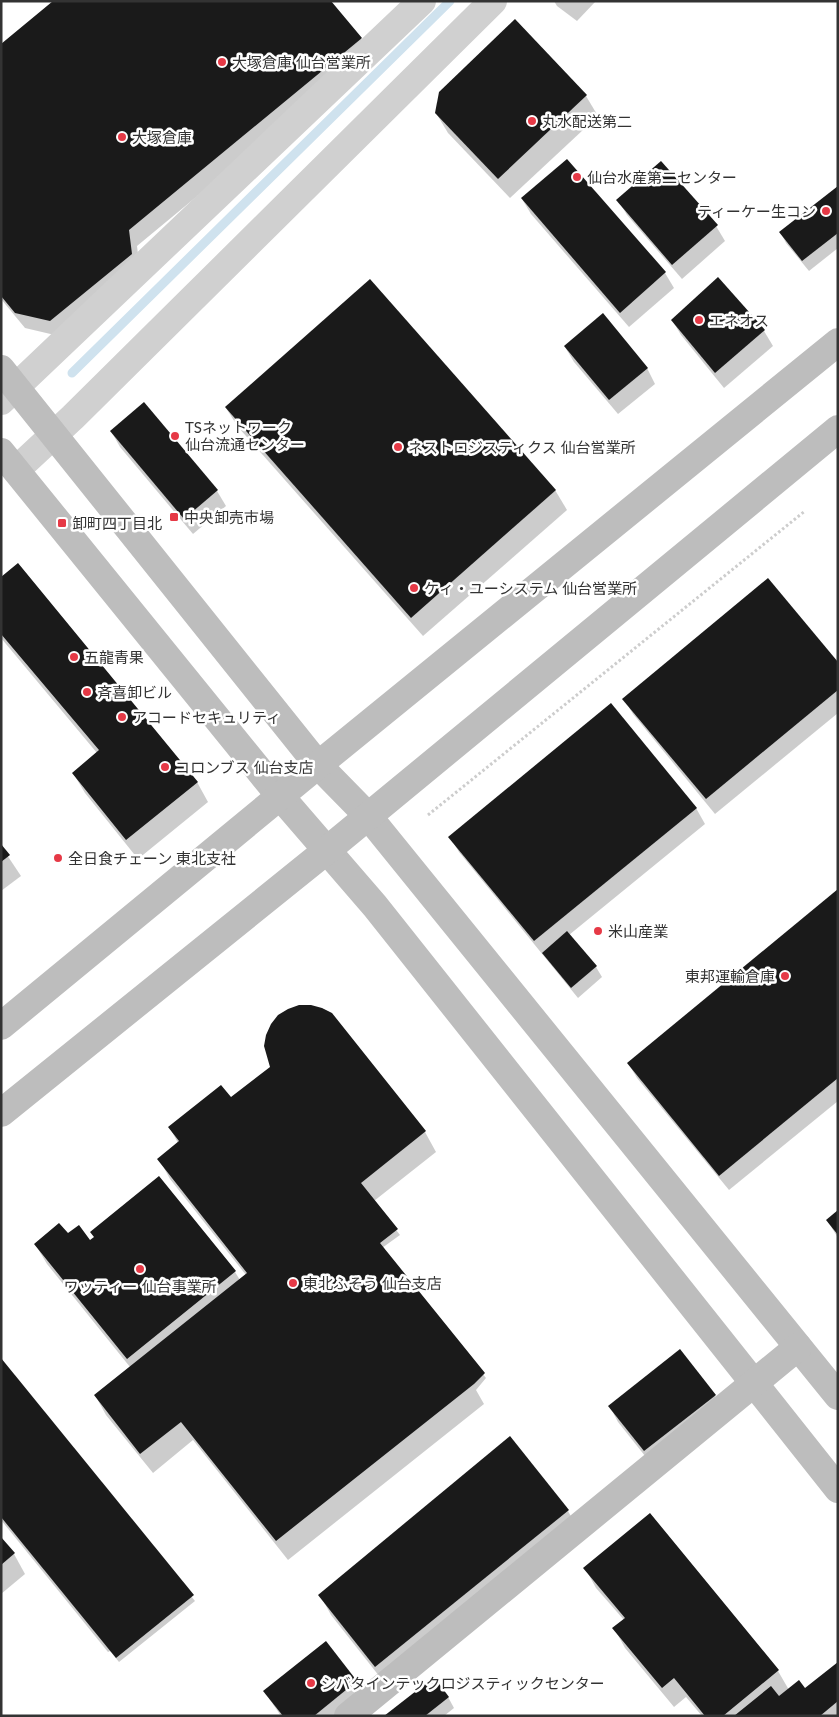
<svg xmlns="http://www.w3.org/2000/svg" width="839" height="1717" viewBox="0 0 839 1717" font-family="Lato,'Noto Sans JP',sans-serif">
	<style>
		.shadow { fill: #0003 }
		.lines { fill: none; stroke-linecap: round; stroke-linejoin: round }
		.stream { stroke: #cfe2ee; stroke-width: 9 }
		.building { fill: #1a1a1a }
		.path { stroke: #cdcdcd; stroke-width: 3; stroke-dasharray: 2.5 2.5; stroke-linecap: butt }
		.street { stroke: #d0d0d0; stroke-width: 28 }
		.secondary { stroke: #bdbdbd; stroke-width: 28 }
		.poi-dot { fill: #e63946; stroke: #fff; stroke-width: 2 }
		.labels { text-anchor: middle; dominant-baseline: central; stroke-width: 5; stroke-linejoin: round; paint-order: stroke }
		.poi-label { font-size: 15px; fill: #333; stroke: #fff; text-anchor: start }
	</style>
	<rect width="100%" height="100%" fill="#fff"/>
	<g class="shadow">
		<polygon points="554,1 596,1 577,21 557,6"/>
		<polygon points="515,21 586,96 598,116 510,198 448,133 436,113"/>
		<polygon points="361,39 369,54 137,246 140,270 59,336 25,328 1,299 1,45"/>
		<polygon points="567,160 665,273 674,288 629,327 531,214 522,199"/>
		<polygon points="838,187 838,248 809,271 786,243 781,233"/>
		<polygon points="618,200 716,226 725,241 682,279 627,215"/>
		<polygon points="672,320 764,331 773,346 724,388 681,335"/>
		<polygon points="565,347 647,368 655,384 618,414 574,362"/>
		<polygon points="226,408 555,490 567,510 423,636 238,427"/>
		<polygon points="111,431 217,491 226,506 193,534 120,447"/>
		<polygon points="1,579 197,782 208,802 138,859 85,793 73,773 97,753 1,638"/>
		<polygon points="838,664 838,713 715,814 633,714 624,699"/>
		<polygon points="696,808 705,824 569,935 596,967 602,977 578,998 459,852 450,837"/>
		<polygon points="1,846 21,876 1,891"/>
		<polygon points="838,890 838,1101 729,1190 637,1078 628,1063"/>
		<polygon points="231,1099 425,1132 436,1152 374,1201 400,1235 382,1248 486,1378 476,1390 484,1404 288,1560 193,1440 153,1473 106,1415 95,1395 130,1367 47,1264 35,1244 68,1235 90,1242 95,1238 91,1232 235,1272 240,1280 246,1275 170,1179 159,1159 178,1143 170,1128"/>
		<polygon points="838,1212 838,1238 827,1220"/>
		<polygon points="1,1360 195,1601 119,1662 110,1651 108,1652 1,1520"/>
		<polygon points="715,1396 724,1411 653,1466 618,1422 610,1407"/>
		<polygon points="510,1438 568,1511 579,1531 387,1686 331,1615 320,1595"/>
		<polygon points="1,1539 14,1554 25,1574 1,1594"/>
		<polygon points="585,1568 778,1671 789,1690 805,1690 838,1664 838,1716 702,1716 686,1697 674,1707 625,1648 614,1628 624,1620 596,1588"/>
		<polygon points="325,1642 356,1682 365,1697 342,1716 281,1716 264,1691"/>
		<polygon points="448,1697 454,1708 444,1716 386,1716"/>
	</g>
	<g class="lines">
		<polyline class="stream" points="72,373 450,1"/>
	</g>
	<g class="building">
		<polygon points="53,1 331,1 362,38 129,230 132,254 50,321 15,313 1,296 1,44"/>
		<polygon points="515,19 587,95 498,179 435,113 439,92"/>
		<polygon points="567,159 666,272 620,313 521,198"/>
		<polygon points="661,161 718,225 672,265 616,200"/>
		<polygon points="838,186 838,233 802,261 779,232"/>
		<polygon points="718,277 765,330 715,373 671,320"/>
		<polygon points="370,279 556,490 411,618 225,407"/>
		<polygon points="603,313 648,368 609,400 564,346"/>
		<polygon points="144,402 218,490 184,519 110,431"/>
		<polygon points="18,563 198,782 126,840 72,773 99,750 1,634 1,577"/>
		<polygon points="768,578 838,662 838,690 706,799 622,699"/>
		<polygon points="611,703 697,808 534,941 448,837"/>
		<polygon points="1,844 10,855 1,862"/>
		<polygon points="838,889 838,1078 719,1176 627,1063"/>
		<polygon points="567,931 597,966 571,988 542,953"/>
		<polygon points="299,1005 311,1005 322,1008 332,1013 426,1131 361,1183 398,1229 380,1243 485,1373 474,1384 276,1541 181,1422 140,1454 94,1395 247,1273 157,1159 179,1141 168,1127 221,1085 231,1097 270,1067 264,1046 266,1035 271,1024 278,1015 288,1009"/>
		<polygon points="159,1176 236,1271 127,1359 34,1244 59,1223 68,1233 79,1225 90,1240 94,1237 90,1232"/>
		<polygon points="838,1210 838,1235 826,1220"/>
		<polygon points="680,1349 716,1395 644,1451 608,1406"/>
		<polygon points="1,1358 194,1595 116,1658 1,1517"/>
		<polygon points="510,1436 569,1510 375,1667 318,1595"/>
		<polygon points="650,1513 779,1670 723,1716 705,1716 674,1678 662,1688 612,1628 625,1618 583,1568"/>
		<polygon points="1,1537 15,1553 1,1565"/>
		<polygon points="326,1641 357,1681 314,1716 283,1716 263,1691"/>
		<polygon points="838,1662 838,1701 820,1716 734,1716 771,1686 779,1696 799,1680 805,1688"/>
		<polygon points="434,1677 449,1697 425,1716 384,1716"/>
	</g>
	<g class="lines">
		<polyline class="path" points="428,815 805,511"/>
		<g class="street">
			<polyline points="1,401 422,1"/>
			<polyline points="16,470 73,417 493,1"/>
		</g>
		<g class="secondary">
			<polyline points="1,369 318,765 368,816 838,1396"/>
			<polyline points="1,452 280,796 375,906 838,1489"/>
			<polyline points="1,1026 318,765 838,342"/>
			<polyline points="1,1113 326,851 838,429"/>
			<polyline points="348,1716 798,1347"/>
		</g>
	</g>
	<g class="poi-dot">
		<circle cx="222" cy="62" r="5"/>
		<circle cx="532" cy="121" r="5"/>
		<circle cx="122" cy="137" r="5"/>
		<circle cx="577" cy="177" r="5"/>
		<circle cx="826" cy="211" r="5"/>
		<circle cx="699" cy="320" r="5"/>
		<circle cx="175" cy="436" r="5"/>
		<circle cx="398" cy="447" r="5"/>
		<rect x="169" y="512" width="10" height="10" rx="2.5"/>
		<rect x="57" y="518" width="10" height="10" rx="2.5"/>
		<circle cx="414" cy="588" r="5"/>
		<circle cx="74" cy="657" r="5"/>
		<circle cx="87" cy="692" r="5"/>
		<circle cx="122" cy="717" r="5"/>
		<circle cx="165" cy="767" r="5"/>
		<circle cx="58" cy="858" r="5"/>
		<circle cx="598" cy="931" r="5"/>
		<circle cx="785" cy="976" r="5"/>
		<circle cx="140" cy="1269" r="5"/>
		<circle cx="293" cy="1283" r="5"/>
		<circle cx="311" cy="1683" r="5"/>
	</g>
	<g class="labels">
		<g class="poi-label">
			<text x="232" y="62">大塚倉庫 仙台営業所</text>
			<text x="542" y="121">丸水配送第二</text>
			<text x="132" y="137">大塚倉庫</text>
			<text x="587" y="177">仙台水産第二センター</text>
			<text x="816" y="211" text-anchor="end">ティーケー生コン</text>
			<text x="709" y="320">エネオス</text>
			<text x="185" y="427">TSネットワーク<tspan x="185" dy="17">仙台流通センター</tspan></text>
			<text x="408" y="447">ネストロジスティクス 仙台営業所</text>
			<text x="184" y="517">中央卸売市場</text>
			<text x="72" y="523">卸町四丁目北</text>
			<text x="424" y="588">ケィ・ユーシステム 仙台営業所</text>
			<text x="84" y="657">五龍青果</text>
			<text x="97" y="692">斉喜卸ビル</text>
			<text x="132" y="717">アコードセキュリティ</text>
			<text x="175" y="767">コロンブス 仙台支店</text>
			<text x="68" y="858">全日食チェーン 東北支社</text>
			<text x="608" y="931">米山産業</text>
			<text x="775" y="976" text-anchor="end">東邦運輸倉庫</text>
			<text x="303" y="1283">東北ふそう 仙台支店</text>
			<text x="140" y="1286" text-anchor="middle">ワッティー 仙台事業所</text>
			<text x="321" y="1683">シバタインテックロジスティックセンター</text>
		</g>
	</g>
	<rect width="839" height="1717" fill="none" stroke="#333333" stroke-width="5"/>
</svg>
